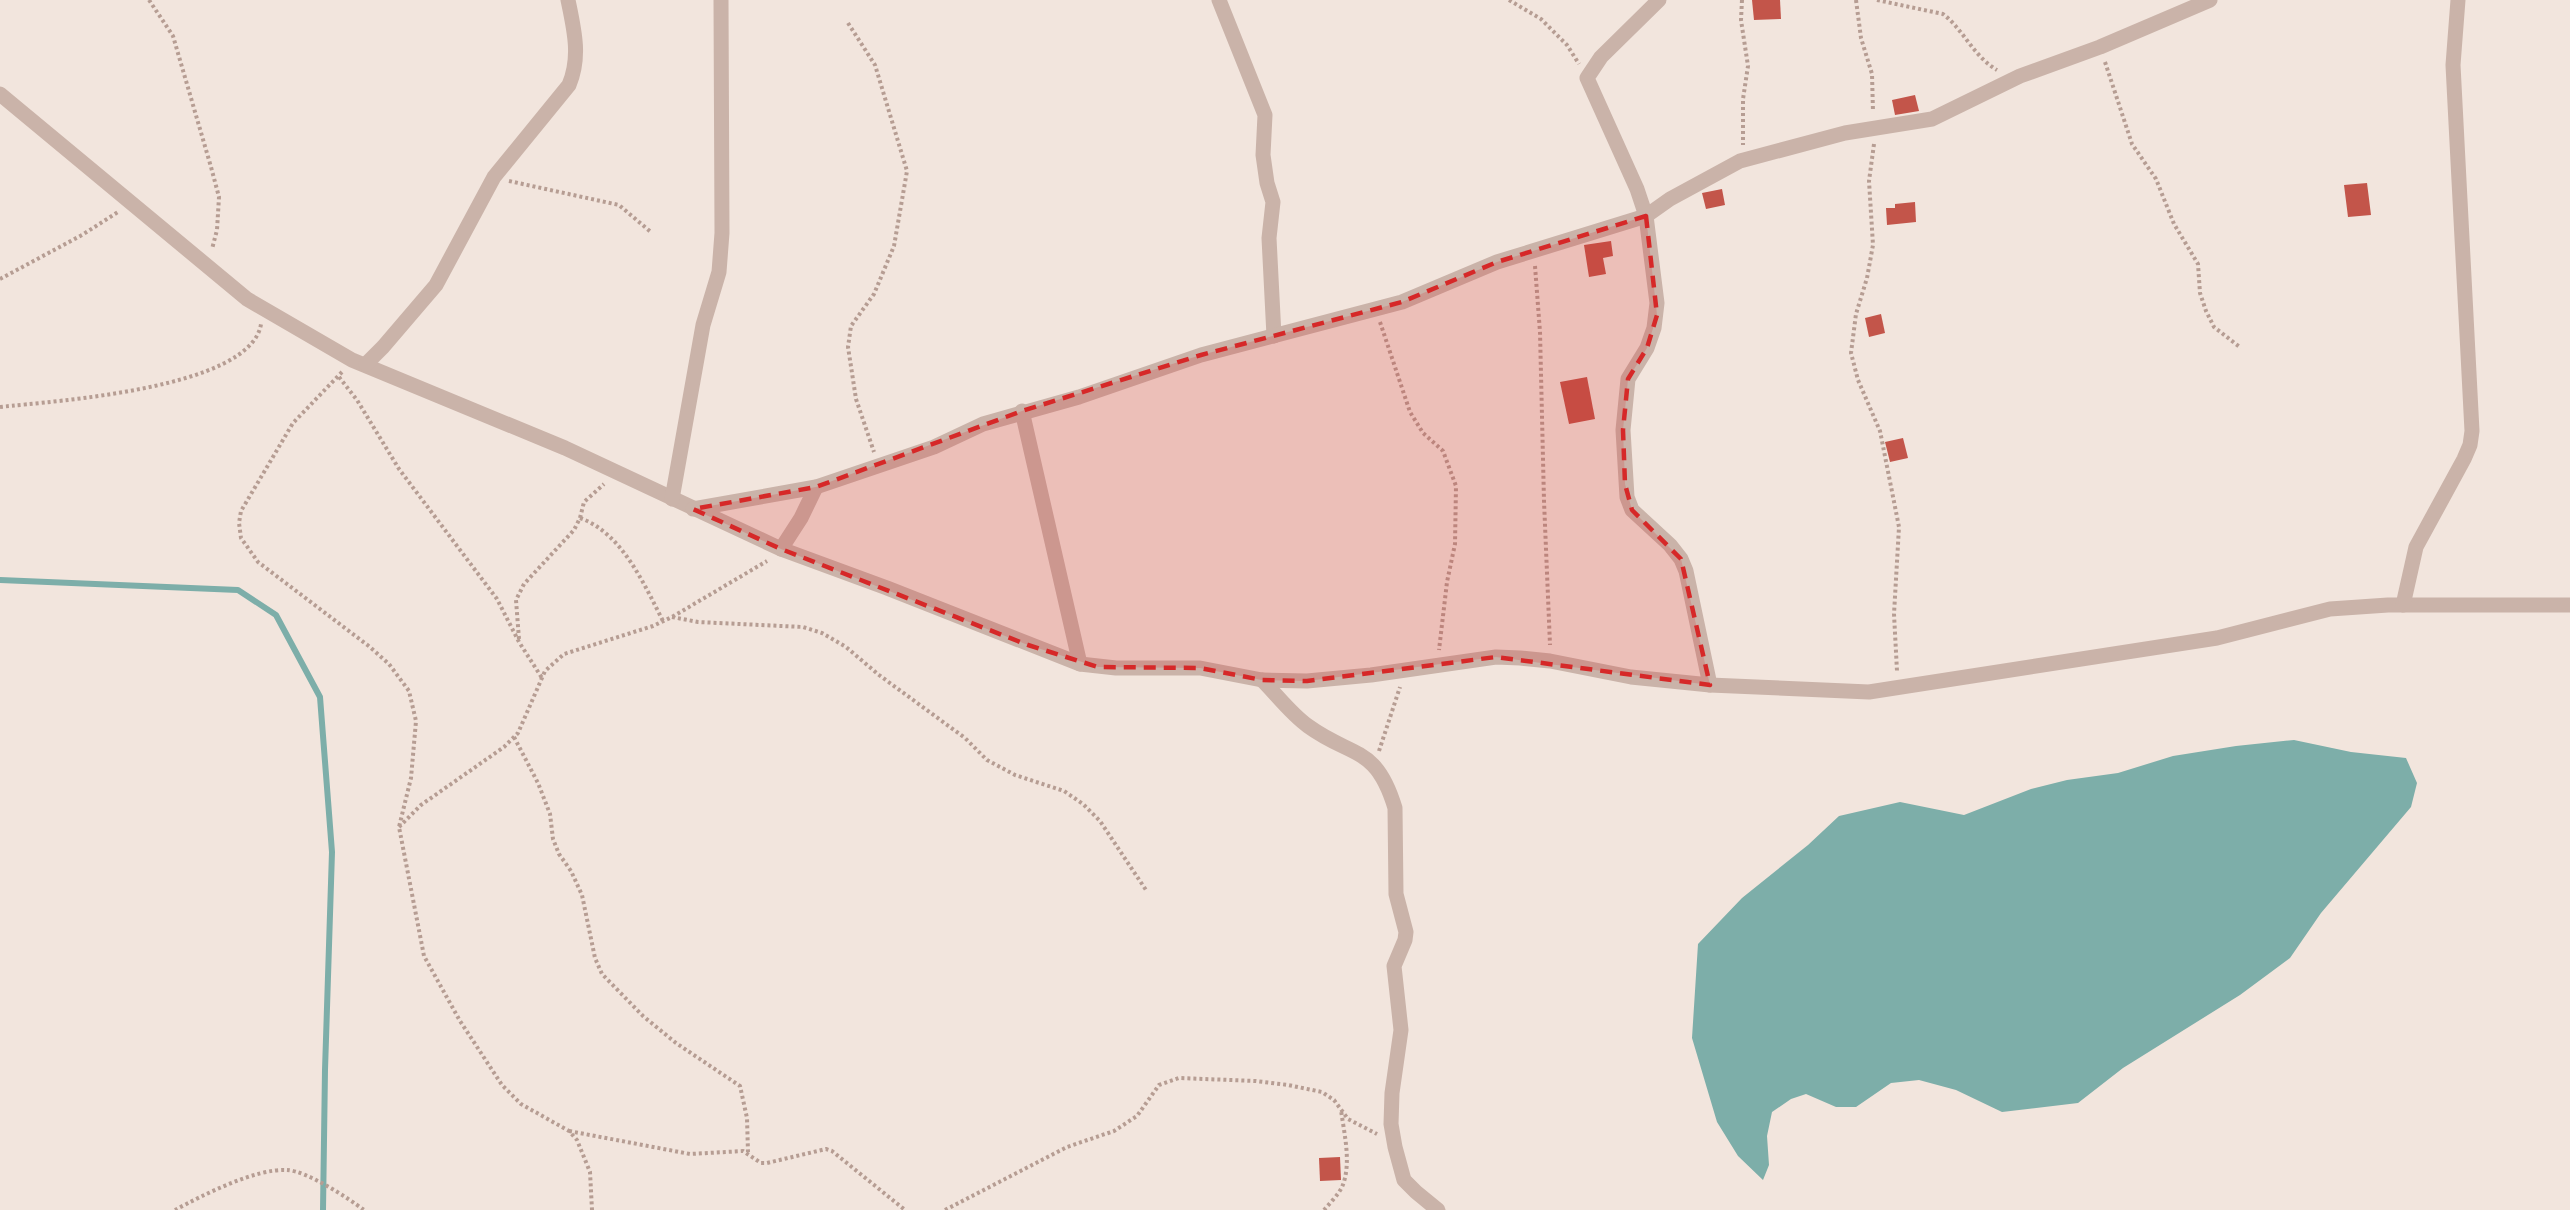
<svg xmlns="http://www.w3.org/2000/svg" width="2570" height="1210" viewBox="0 0 2570 1210" font-family="'Roboto Condensed',sans-serif">
	<style>
		.water { fill: #7daea9 }
		.lines { fill: none; stroke-linecap: round; stroke-linejoin: round }
		.stream { stroke: #7daea9; stroke-width: 6 }
		.building { fill: #c3554a }
		.path { stroke: #b69d93; stroke-width: 4; stroke-dasharray: 3 3; stroke-linecap: butt }
		.minor { stroke: #cab3a9; stroke-width: 15 }
		.marked { fill: #d62828; fill-opacity: 0.2; stroke: #d62828; stroke-width: 4.5; stroke-dasharray: 12 8; stroke-linejoin: round }
	</style>
	<rect width="100%" height="100%" fill="#f2e5dd"/>
	<polygon class="water" points="2294,740 2351,752 2406,758 2417,783 2411,807 2321,913 2290,958 2240,995 2123,1068 2078,1103 2002,1112 1956,1090 1919,1080 1891,1083 1856,1107 1836,1107 1806,1094 1791,1099 1772,1112 1767,1136 1769,1165 1763,1180 1738,1156 1717,1122 1692,1038 1698,944 1742,898 1808,845 1839,816 1900,802 1964,815 2031,789 2067,780 2118,773 2173,756 2236,746"/>
	<g class="lines">
		<polyline class="stream" points="0,580 238,590 276,615 320,697 332,852 325,1070 323,1210"/>
	</g>
	<g class="building">
		<polygon points="1752,0 1780,0 1781,19 1754,20"/>
		<polygon points="1915,95 1919,111 1895,115 1892,100"/>
		<polygon points="2367,183 2371,215 2348,217 2344,185"/>
		<polygon points="1722,189 1725,205 1706,209 1702,193"/>
		<polygon points="1915,202 1916,222 1887,225 1886,208 1895,208 1895,204"/>
		<polygon points="1611,241 1613,256 1603,258 1606,274 1589,277 1584,245"/>
		<polygon points="1881,314 1885,333 1869,337 1865,318"/>
		<polygon points="1587,377 1595,419 1569,424 1560,382"/>
		<polygon points="1903,438 1908,458 1890,462 1885,442"/>
		<polygon points="1340,1157 1341,1180 1320,1181 1319,1158"/>
	</g>
	<g class="lines">
		<g class="path">
			<polyline points="149,0 173,36 211,167 219,197 217,230 212,249"/>
			<polyline points="1509,0 1541,19 1567,45 1579,64"/>
			<polyline points="1742,0 1741,20 1748,66 1743,99 1743,145"/>
			<polyline points="1856,0 1861,38 1872,74 1873,112"/>
			<path d="M 1877,0 L 1943,14 C 1964,30 1973,56 1997,70"/>
			<polyline points="848,23 875,65 907,171 894,246 874,294 851,326 848,347 856,399 874,452"/>
			<polyline points="2105,62 2132,144 2156,179 2174,224 2198,264 2200,293 2206,311 2214,327 2241,348"/>
			<polyline points="1874,144 1869,181 1873,245 1867,278 1856,314 1851,353 1858,380 1880,431 1899,527 1894,614 1897,671"/>
			<polyline points="509,181 619,205 652,233"/>
			<polyline points="1535,266 1540,332 1544,501 1550,645"/>
			<polyline points="0,279 82,235 118,212"/>
			<polyline points="1380,322 1410,412 1423,433 1443,451 1456,486 1455,544 1447,582 1439,650"/>
			<polyline points="342,372 293,423 241,511 239,523 241,538 258,562 370,647 389,664 409,691 416,721 411,778 399,827 424,956 460,1021 502,1085 521,1104 569,1131 577,1140 590,1172 592,1210"/>
			<polyline points="339,377 357,400 399,469 497,599 519,642 542,678"/>
			<path d="M 0,407 C 54,401 251,389 261,324"/>
			<path d="M 580,518 C 622,533 644,584 663,621"/>
			<polyline points="672,617 698,622 803,627 822,633 846,647 879,675 965,738 987,760 1015,775 1064,791 1083,804 1100,821 1146,890"/>
			<polyline points="519,639 516,600 524,584 574,530 580,518 584,502 604,484"/>
			<polyline points="514,737 538,783 550,814 553,839 559,854 571,871 582,895 595,958 602,974 643,1016 676,1043 740,1086 747,1118 748,1152"/>
			<polyline points="1379,751 1400,687"/>
			<polyline points="399,827 421,805 504,747 518,733 545,671 564,654 653,626 672,617 767,561"/>
			<polyline points="569,1131 690,1154 743,1151 761,1163 767,1163 826,1149 832,1151 905,1210"/>
			<path d="M 175,1210 C 203,1195 256,1168 287,1170 C 307,1171 348,1198 364,1210"/>
			<polyline points="945,1210 1067,1147 1114,1131 1137,1116 1159,1085 1179,1078 1256,1081 1288,1085 1322,1092 1334,1100 1348,1119 1377,1134"/>
			<path d="M 1324,1210 C 1330,1203 1338,1195 1342,1187 C 1352,1164 1344,1133 1341,1110"/>
		</g>
		<g class="minor">
			<polyline points="1219,0 1265,115 1263,155 1267,183 1273,202 1269,238 1274,336"/>
			<polyline points="1659,0 1601,57 1587,78 1637,189 1646,216 1657,303 1654,328 1647,348 1628,379 1623,430 1627,497 1632,510 1670,545 1681,559 1686,571 1710,685"/>
			<polyline points="0,94 247,299 352,360 565,448 781,549 887,588 1080,664 1116,668 1200,668 1262,680 1307,681 1371,675 1496,657 1520,658 1550,661 1631,677 1710,685 1869,692 2217,638 2330,609 2388,605 2570,605"/>
			<path d="M 366,364 L 383,347 L 436,285 L 494,177 L 569,85 C 581,57 574,29 568,0"/>
			<polyline points="1022,411 1080,664"/>
			<polyline points="672,499 703,325 719,272 722,233 721,0"/>
			<polyline points="693,509 816,487 934,447 983,424 1079,397 1201,355 1402,302 1497,262 1646,216 1670,199 1740,161 1845,133 1932,119 2020,76 2100,47 2210,0"/>
			<polyline points="781,549 801,518 816,487"/>
			<polyline points="2403,605 2416,547 2464,459 2470,445 2472,431 2453,65 2458,0"/>
			<path d="M 1262,680 C 1277,695 1291,714 1308,726 C 1352,758 1376,745 1395,808 L 1396,894 L 1406,932 L 1405,940 L 1394,966 L 1401,1030 L 1392,1093 L 1391,1124 L 1395,1147 L 1404,1180 L 1416,1192 L 1438,1210"/>
		</g>
	</g>
	<path class="marked" d="M 1646,216 L 1657,315 L 1647,348 L 1628,379 L 1623,430 L 1625,484 L 1632,510 L 1681,559 L 1710,685 L 1496,657 L 1307,681 L 1262,680 L 1200,668 L 1098,667 L 1028,645 L 781,549 L 693,509 L 816,487 L 1022,411 L 1201,355 L 1402,302 L 1497,262 Z"/>
</svg>
